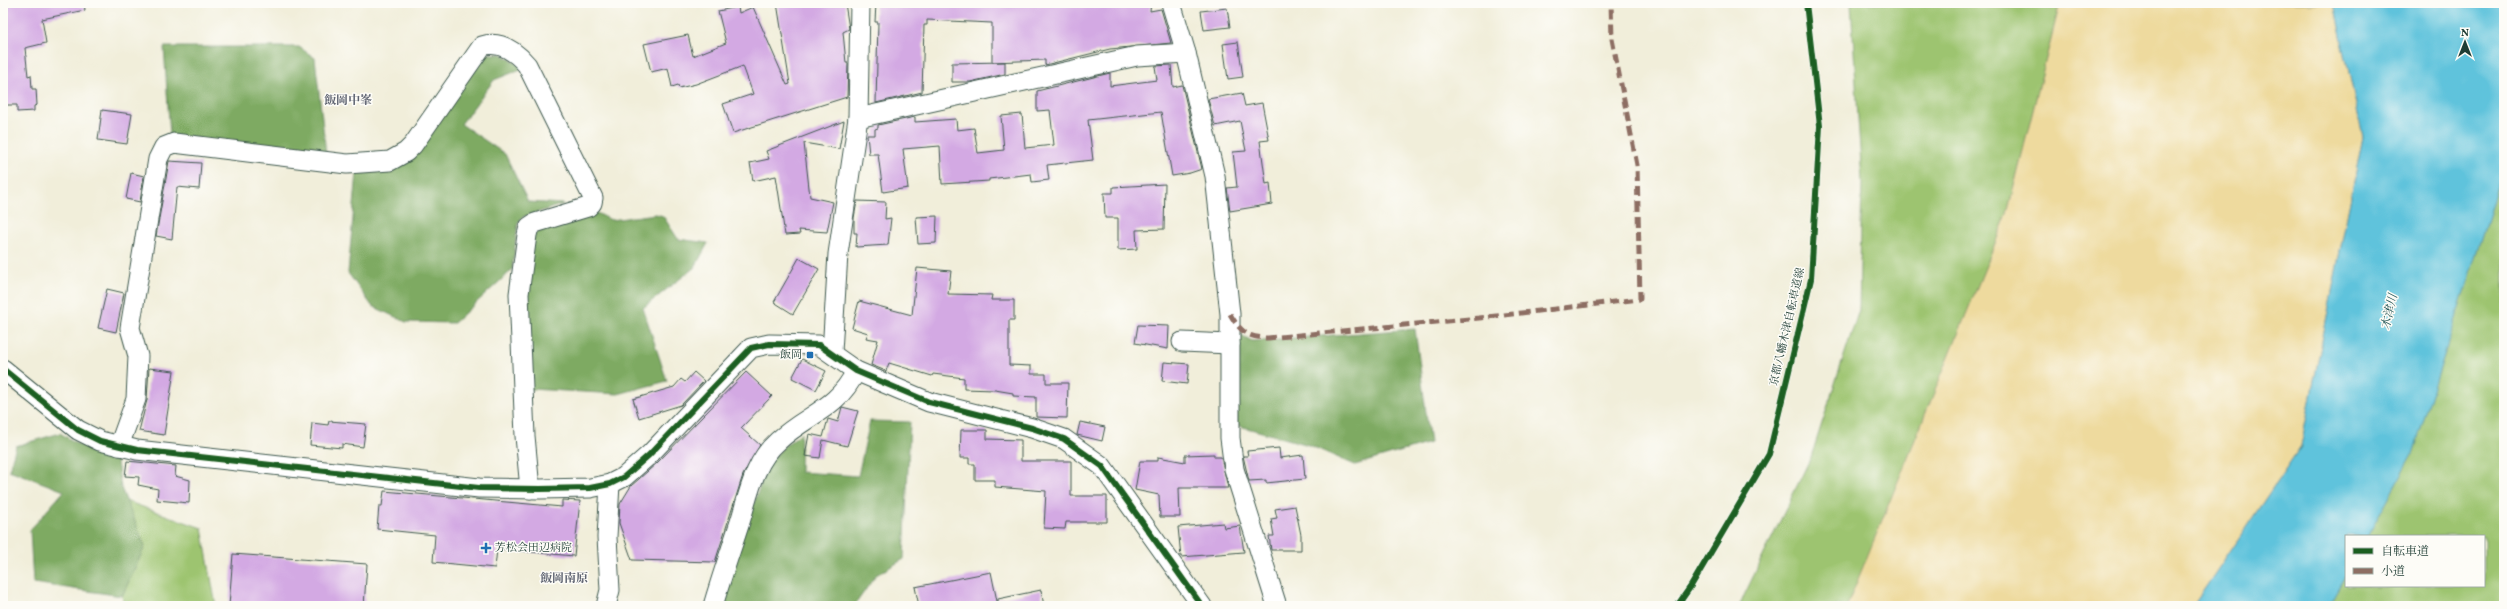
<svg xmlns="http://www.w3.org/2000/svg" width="2507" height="609" viewBox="0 0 2507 609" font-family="Vollkorn,'Noto Serif JP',serif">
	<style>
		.green { fill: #9dc46f; stroke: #5e8052 }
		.forest { fill: #7eaa62; stroke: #4e744b }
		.sand { fill: #eeda9e; stroke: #868c69 }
		.water { fill: #5ec3dc; stroke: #3e8088 }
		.building { fill: #d3a9e3 }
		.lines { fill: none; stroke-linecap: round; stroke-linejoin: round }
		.minor-casing { stroke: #3e584d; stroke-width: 21 }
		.minor { stroke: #fff; stroke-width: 19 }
		.quiet { stroke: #8d6e63; stroke-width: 5; stroke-dasharray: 10 5; stroke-linecap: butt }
		.cycleway-casing { stroke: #fdfcf7; stroke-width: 8 }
		.cycleway { stroke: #1b5e20; stroke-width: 6 }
		.poi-dot { fill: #1f6fb2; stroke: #fdfcf7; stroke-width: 1.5 }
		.labels { text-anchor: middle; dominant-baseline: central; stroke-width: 3; stroke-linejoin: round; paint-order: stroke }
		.street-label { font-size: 11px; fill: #1f3d34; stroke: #fdfcf7 }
		.poi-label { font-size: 11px; fill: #1f3d34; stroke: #fdfcf7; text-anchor: end }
		.neighbourhood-label { font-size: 12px; font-weight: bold; fill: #5e6371; stroke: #fdfcf7 }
		.water-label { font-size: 12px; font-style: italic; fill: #2f5e5e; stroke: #fdfcf7 }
	</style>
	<rect width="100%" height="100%" fill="#fdfcf7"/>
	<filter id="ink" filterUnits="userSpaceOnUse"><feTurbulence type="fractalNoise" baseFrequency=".025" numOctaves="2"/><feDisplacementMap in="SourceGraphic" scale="8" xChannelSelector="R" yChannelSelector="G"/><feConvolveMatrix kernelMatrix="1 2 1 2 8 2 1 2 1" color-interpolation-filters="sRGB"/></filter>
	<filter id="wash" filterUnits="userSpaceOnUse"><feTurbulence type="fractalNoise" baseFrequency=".012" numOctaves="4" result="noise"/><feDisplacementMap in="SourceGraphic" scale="16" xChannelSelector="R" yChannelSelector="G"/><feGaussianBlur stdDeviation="0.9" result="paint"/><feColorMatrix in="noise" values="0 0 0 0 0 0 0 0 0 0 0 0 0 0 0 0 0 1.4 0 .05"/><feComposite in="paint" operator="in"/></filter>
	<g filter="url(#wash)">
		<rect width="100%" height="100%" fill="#f1eeda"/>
		<g class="green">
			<polygon points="1851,3 2060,3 2007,214 1850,600 1847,606 1739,606 1811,457 1859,310 1862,182"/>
			<polygon points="2504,165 2504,606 2328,606 2346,574 2346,586 2484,586 2484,536 2367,536 2413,454"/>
			<polygon points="126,501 202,528 216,606 124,606 122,596 145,546"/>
		</g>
		<g class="forest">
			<polygon points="164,47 299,47 315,58 326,153 170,136"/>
			<polygon points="487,54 502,54 524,68 494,80 461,124 505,154 528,202 564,204 523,217 518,223 512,270 454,323 406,322 372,306 348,273 357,172 403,164"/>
			<polygon points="595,212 611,220 656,214 663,216 678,239 708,243 695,267 643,308 667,381 618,394 530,389 525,303 532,237 538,229"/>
			<polygon points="1415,329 1430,443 1355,465 1309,445 1236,425 1236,332 1252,341"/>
			<polygon points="870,421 910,422 904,559 876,575 854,606 819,603 815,606 720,606 736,552 768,464 782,448 801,433 800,472 858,476"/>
			<polygon points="60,433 78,444 116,456 121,488 145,546 122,596 33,583 30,530 64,491 9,470 16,446"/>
		</g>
		<polygon class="sand" points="2060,3 2334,3 2363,137 2301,446 2193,606 1847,606 2007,214"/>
		<polygon class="water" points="2334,3 2504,3 2504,165 2413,454 2367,536 2346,536 2346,574 2328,606 2193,606 2301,446 2363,137"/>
		<g id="blocks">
			<g class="building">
				<polygon points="13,3 84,3 85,10 42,19 46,43 25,48 28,76 31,75 32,89 36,89 37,105 34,106 34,111 17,112 17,105 3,105 3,69 5,69 3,4"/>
				<polygon points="777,3 845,3 849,29 843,32 846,63 848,63 847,97 733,133 723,104 753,94 743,66 696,84 679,88 678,85 672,87 668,68 651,72 644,44 688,35 693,56 726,43 718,11 738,7 739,13 753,7 787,85 790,84"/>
				<polygon points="876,3 1151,3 1150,11 1161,9 1171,43 1110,49 1045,65 1045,60 992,62 992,23 927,20 927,25 924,25 922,92 876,103 878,22 875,22"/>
				<polygon points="1227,8 1230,27 1204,30 1201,11"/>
				<polygon points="1238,42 1243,77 1228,79 1223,44"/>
				<polygon points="1005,62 1005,74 970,82 952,82 952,63"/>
				<polygon points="1171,65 1173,87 1182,85 1202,169 1190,173 1172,176 1161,112 1088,120 1093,160 1047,165 1049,180 1032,182 1031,174 989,179 989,181 942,184 940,146 903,149 908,188 883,192 878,154 869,154 867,135 875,135 875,129 878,128 878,125 915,117 915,122 956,119 957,130 974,128 978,153 1004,150 1001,116 1022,114 1025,148 1054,145 1050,110 1037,111 1037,91 1110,73 1110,86 1157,80 1155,66"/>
				<polygon points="1242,93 1245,106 1262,103 1269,140 1260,141 1266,184 1270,183 1272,204 1230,211 1227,188 1237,187 1233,152 1246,151 1240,121 1215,126 1208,99"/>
				<polygon points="102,110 132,114 127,144 98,140"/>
				<polygon points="844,121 839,149 804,143 810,197 833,202 827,232 799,230 800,234 785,235 776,176 753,181 750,163 769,159 766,151"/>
				<polygon points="169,161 201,163 199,189 177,187 172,239 156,236"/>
				<polygon points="131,173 144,176 140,202 126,199"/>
				<polygon points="1165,184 1164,229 1136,230 1137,249 1118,250 1118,218 1105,218 1104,193 1113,193 1113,187"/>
				<polygon points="857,201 886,202 885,219 891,218 888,245 856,247 857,233 854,233 854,218"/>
				<polygon points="937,216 936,243 918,244 916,217"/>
				<polygon points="799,258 819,269 793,314 774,302"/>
				<polygon points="917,268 951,271 948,294 992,295 991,300 1014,300 1014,320 1009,320 1009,365 1031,366 1031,374 1046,374 1046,383 1068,383 1067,418 1036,417 1036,397 1013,396 1013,393 995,390 964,389 964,378 933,374 932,376 889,363 886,371 871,365 878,340 866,338 868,333 852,328 859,301 912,315"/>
				<polygon points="107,289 124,293 116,332 98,328"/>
				<polygon points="1138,325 1169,326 1168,349 1135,343"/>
				<polygon points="802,359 826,371 816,390 792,378"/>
				<polygon points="1164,362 1189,364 1187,384 1162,381"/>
				<polygon points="149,368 174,371 164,435 139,431 147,400"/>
				<polygon points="694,372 704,381 681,405 639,418 633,399 674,387 681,379 685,382"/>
				<polygon points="746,372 772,396 741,428 760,445 743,475 715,562 632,560 619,523 620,504 631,486 657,463"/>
				<polygon points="842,407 858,411 847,446 823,440 820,458 805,456 809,434 823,437 828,419 838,422"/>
				<polygon points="329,421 366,424 363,447 342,444 342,448 310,445 312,423 328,425"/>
				<polygon points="1080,422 1105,427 1102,441 1077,435"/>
				<polygon points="961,430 987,430 987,439 1021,440 1021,461 1071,461 1071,496 1107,496 1107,522 1066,522 1065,529 1044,528 1046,491 995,487 995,480 975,480 975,464 969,464 969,458 960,458"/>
				<polygon points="1279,448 1280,458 1303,455 1305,479 1266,483 1266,480 1249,481 1243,456 1248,456 1247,451"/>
				<polygon points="1214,454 1214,457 1221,457 1228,488 1179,488 1180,517 1160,517 1159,495 1135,490 1140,461 1158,461 1158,457 1185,462 1185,455"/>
				<polygon points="127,461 176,466 175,476 190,480 189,503 157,500 158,489 138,485 139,477 125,476"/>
				<polygon points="384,491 562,507 562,500 580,501 574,556 497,549 495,568 433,562 435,535 377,529 379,506 382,506"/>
				<polygon points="1295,506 1301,535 1301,550 1271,550 1269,536 1274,536 1271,519 1277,518 1275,509"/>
				<polygon points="1223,523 1224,528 1240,526 1244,552 1181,557 1178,527"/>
				<polygon points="233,554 367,564 364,606 229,606"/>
				<polygon points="991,572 998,606 919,606 915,587"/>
				<polygon points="1041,590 1044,606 998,606 998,599"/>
			</g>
		</g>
	</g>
	<g filter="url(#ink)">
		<use href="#blocks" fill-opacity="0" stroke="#3e584d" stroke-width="1"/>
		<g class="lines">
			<g class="minor-casing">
				<g id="minor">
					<polyline points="1171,3 1186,53 1215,176 1230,314 1230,438 1234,469 1277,606"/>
					<polyline points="858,118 1137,56 1186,53"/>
					<polyline points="1182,342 1230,344"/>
					<polyline points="832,352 838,254 858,118 860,3"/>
					<polyline points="3,369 78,430 100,441 137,450 479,488 540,489 590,488 610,484 624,477 649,455 751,348 769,344 819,345 856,371 929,402 1032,428 1064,439 1102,466 1202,606"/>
					<path d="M 119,446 L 136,399 L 138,356 L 130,328 L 158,159 L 164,147 L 174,143 L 347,164 L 390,161 L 406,152 L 413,145 L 482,46 C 500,40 515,51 527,65 L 593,198 L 592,203 L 588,207 L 535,223 L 529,227 L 527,235 L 519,294 L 525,436 L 530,489"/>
					<polyline points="606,606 610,590 607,537 610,484"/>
					<path d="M 713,606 C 721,578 731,550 740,522 C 749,493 754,462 778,441 C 807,414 837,410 856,371"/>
				</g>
			</g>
			<use href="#minor" class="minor"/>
			<path class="quiet" d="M 1230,314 C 1240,331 1247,338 1268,338 L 1479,318 L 1640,299 L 1637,165 L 1612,39 L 1611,3"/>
			<g class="cycleway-casing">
				<g id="cycleway">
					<polyline points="3,369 78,430 100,441 137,450 479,488 540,489 590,488 610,484 624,477 649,455 751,348 769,344 819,345 856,371 929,402 1032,428 1064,439 1102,466 1202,606"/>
					<polyline points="1677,606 1691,586 1769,454 1811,279 1820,126 1806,3"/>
				</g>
			</g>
			<use href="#cycleway" class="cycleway"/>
		</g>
	</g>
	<g class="poi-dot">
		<rect x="806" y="351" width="8" height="8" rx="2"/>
		<path d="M484 542h4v4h4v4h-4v4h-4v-4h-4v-4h4z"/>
	</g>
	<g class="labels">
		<g class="street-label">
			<text transform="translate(1788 327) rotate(-77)">京都八幡木津自転車道線</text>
		</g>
		<g class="poi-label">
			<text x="802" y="355">飯岡</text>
			<text x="495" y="548" text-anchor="start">芳松会田辺病院</text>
		</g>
		<g class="neighbourhood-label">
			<text x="348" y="101">飯岡中峯</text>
			<text x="564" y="579">飯岡南原</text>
		</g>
		<g class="water-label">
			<text transform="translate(2390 312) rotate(-77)">木津川</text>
		</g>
	</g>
	<rect width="2507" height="609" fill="none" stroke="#fdfcf7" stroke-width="16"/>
	<rect x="2345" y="535" width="140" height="52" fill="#fdfcf7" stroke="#a4b0a9"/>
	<rect x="2353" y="548" width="20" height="6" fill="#1b5e20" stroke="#a4b0a9"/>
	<text x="2381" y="555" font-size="12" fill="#1f3d34">自転車道</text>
	<rect x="2353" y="568" width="20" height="6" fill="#8d6e63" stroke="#a4b0a9"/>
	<text x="2381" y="575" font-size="12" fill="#1f3d34">小道</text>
	<g transform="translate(2465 42)" stroke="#fdfcf7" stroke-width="3" paint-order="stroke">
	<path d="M0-3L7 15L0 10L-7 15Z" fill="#1f3d34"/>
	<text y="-6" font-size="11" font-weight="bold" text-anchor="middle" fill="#1f3d34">N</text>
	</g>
</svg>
